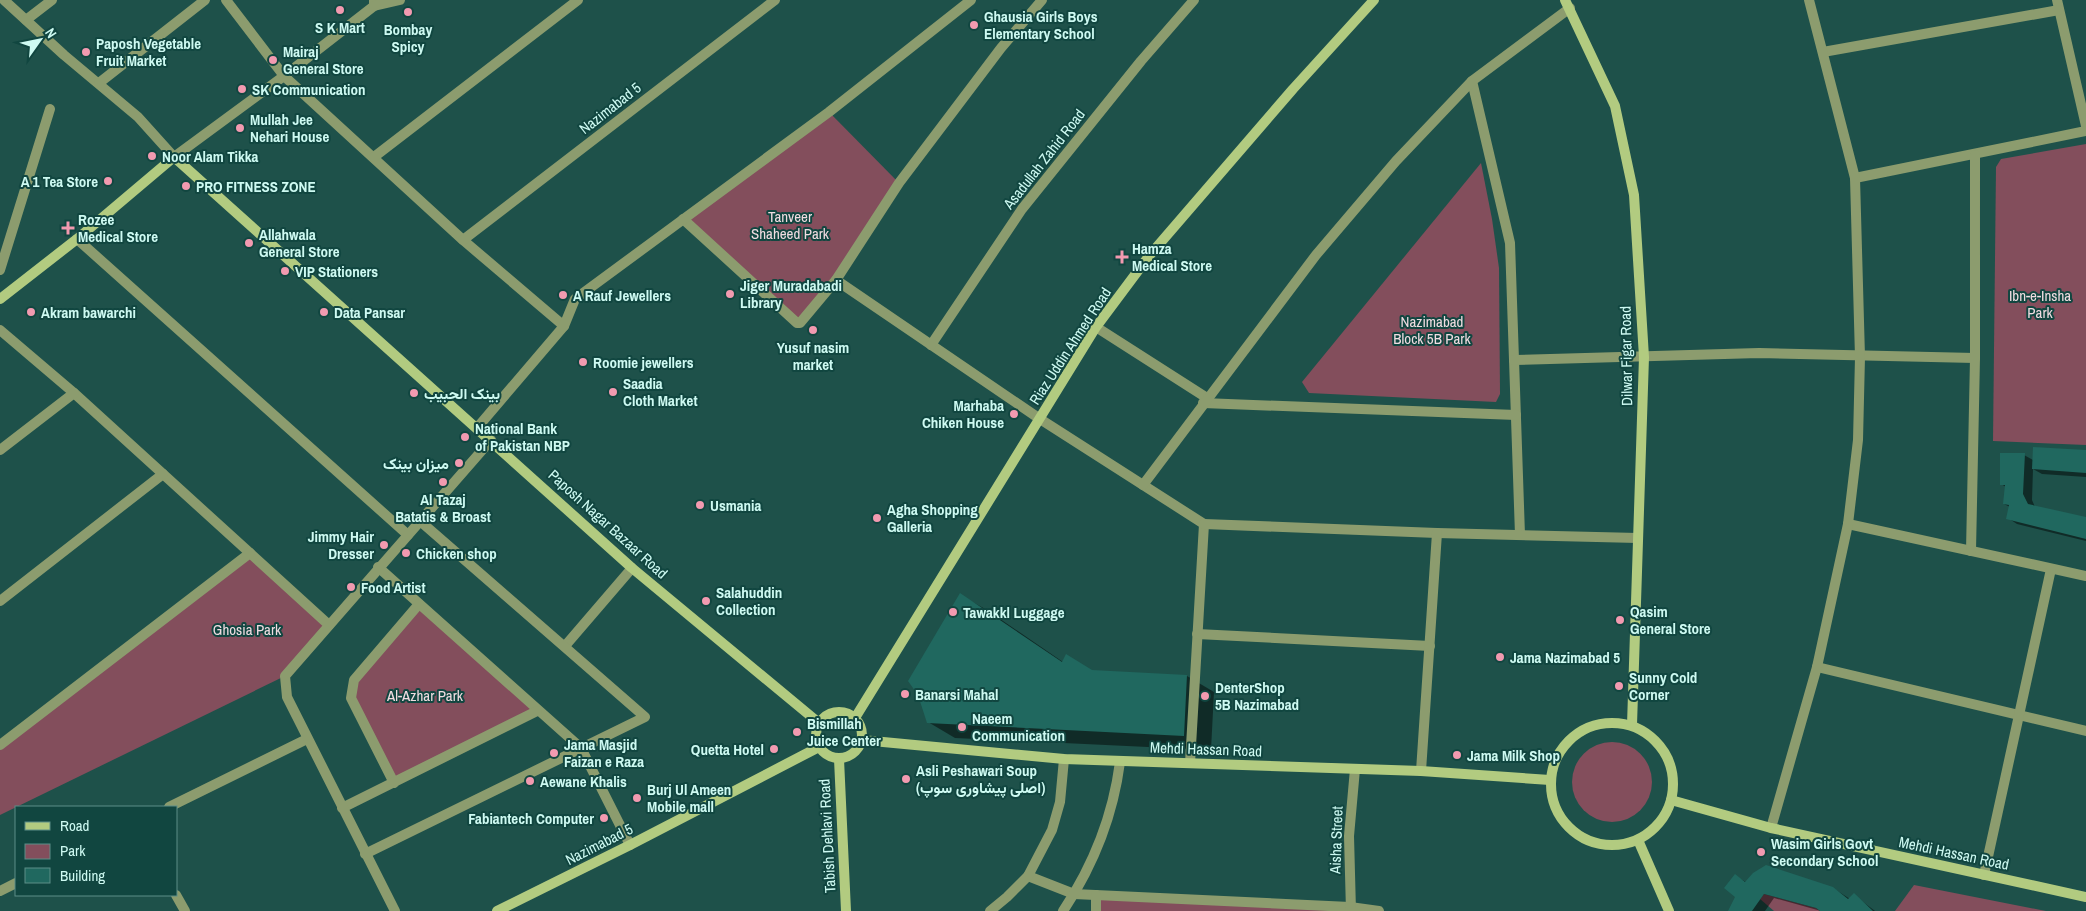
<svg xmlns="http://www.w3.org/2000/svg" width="2086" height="911" viewBox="0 0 2086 911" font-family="'Archivo Narrow',Vazirmatn,sans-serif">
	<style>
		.green { fill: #834e5c }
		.shadow { fill: #0007 }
		.building { fill: #20685f }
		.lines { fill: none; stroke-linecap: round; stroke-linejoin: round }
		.street { stroke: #8c9c6e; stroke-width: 10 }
		.secondary { stroke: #b2cb80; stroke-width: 10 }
		.poi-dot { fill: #f29ab0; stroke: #114640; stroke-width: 2 }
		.labels { text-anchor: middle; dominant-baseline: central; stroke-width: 4; stroke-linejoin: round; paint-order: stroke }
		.poi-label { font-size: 15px; font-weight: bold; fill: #cefaf2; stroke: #114640; text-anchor: start }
		.street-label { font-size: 15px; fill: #cefaf2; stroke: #114640 }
		.park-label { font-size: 15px; fill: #f1dce1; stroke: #114640 }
	</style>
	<rect width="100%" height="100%" fill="#1e514a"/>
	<g class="green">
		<polygon points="829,112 899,183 836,280 797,323 683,219"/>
		<polygon points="2086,144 2086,445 1993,441 1996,167 2001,159"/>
		<polygon points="1481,163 1492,219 1499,268 1500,394 1496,402 1309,393 1302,382"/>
		<polygon points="250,553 329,625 285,676 0,815 0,745"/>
		<polygon points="419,604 537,711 394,783 351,698 354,680"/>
		<circle cx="1612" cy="782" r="40"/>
		<polygon points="1914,885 2046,911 1895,911"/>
		<polygon points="1764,894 1816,908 1820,911 1774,911 1760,899"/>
		<polygon points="1096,895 1351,911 1096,911"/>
	</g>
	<g class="shadow">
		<polygon points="2086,452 2086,477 2042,474 2033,469 2032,500 2035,507 2086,518 2086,541 2017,524 2008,518 2010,507 2004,504 2006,487 2001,484 2024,455 2033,460"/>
		<polygon points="960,595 987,610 1063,662 1094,672 1187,676 1214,692 1211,750 955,738 928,722"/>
		<polygon points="1735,876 1746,882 1833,888 1850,899 1854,895 1875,911 1821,911 1774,898 1765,911 1729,911 1736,897"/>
	</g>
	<g class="building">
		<polygon points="2033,447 2086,450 2086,473 2032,469"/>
		<polygon points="2000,453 2025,453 2023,494 2028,504 2086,517 2086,539 2006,519 2009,505 2003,504 2005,485 2000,485"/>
		<polygon points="960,593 1062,662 1066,654 1092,670 1187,675 1184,736 927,723 918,695 908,681"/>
		<polygon points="1766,865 1833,887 1848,899 1854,893 1873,911 1820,911 1816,908 1764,894 1752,911 1728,911 1735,897 1724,888 1735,874 1745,882 1753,873"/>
	</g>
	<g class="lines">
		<g class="street">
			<polyline points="4,0 64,55 138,117 174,157 284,76 374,6 374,0"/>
			<polyline points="226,0 284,76 463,240 564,326"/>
			<polyline points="2057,0 2086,126"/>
			<polyline points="374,6 400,0"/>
			<polyline points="26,20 52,0"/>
			<polyline points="1823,52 2059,10"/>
			<polyline points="1472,81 1510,243 1520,535"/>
			<polyline points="99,83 205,0"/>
			<polyline points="374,157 578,0"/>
			<polyline points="1855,178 2086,131"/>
			<polyline points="683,219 797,323 800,323 836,280 899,183 1001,48 1042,0"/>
			<polyline points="77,239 408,535"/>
			<polyline points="463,240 775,0"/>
			<polyline points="0,270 50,109"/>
			<polyline points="836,280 1040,419 1204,524 1190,763"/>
			<polyline points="1096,327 1207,398"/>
			<polyline points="0,330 74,393 329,625"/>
			<polyline points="931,345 1022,209 1141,61 1194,0"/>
			<polyline points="1514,360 1759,353 1975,358"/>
			<polyline points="1203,403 1516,415"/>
			<polyline points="477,428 564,326 575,299 829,112 971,0"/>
			<polyline points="0,450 74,393"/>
			<polyline points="1143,485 1316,255 1396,161 1472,81 1570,8"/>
			<polyline points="1204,524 1437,533 1638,538"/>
			<polyline points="1848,524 2086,576"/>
			<polyline points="1971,551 1975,358 1975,155"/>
			<polyline points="378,567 581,748 630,845"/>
			<polyline points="0,601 163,474"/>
			<polyline points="1197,634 1430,646"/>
			<polyline points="565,646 632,568"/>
			<polyline points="1817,667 2086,731"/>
			<polyline points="0,745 250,553"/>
			<polyline points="1421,771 1437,533"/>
			<polyline points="394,783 351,698 354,680 419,604"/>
			<polyline points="169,807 307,739"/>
			<polyline points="342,808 537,711"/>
			<polyline points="1771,828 1817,667 1848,524 1858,440 1860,357 1855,178 1809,0"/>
			<polyline points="365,854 645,717 420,521"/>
			<polyline points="1984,875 2051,569"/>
			<polyline points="1028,876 1074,894 1350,907 1379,911"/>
			<polyline points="0,891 16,883"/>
			<polyline points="176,895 185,911"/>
			<polyline points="1096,895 1096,911"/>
			<polyline points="395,911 287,697 285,676 491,440"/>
			<polyline points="990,911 1007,897 1028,876 1052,830 1060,802 1064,759"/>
			<path d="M 1063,911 C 1093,866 1113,816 1120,762"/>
			<polyline points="1351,911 1349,836 1355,769"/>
		</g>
		<g class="secondary">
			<polyline points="1565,0 1615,106 1634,195 1644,357 1632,725"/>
			<polyline points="0,299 77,239 174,157 632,568 819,723"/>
			<circle cx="839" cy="735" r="23"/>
			<polyline points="855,718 1096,327 1149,256 1293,89 1374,0"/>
			<circle cx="1612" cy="784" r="61"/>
			<polyline points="862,740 1064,759 1421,771 1550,780"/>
			<polyline points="839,759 846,911"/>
			<polyline points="1671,800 1771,828 2086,897"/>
			<polyline points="1638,840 1669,911"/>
			<polyline points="497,911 630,845 819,747"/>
		</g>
	</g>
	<g class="poi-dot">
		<circle cx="340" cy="10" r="5"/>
		<circle cx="408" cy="12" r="5"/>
		<circle cx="974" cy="25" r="5"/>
		<circle cx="86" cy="52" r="5"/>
		<circle cx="273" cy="60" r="5"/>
		<circle cx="242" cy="89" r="5"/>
		<circle cx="240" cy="128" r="5"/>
		<circle cx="152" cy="156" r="5"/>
		<circle cx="108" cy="181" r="5"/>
		<circle cx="186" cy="186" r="5"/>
		<path d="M65.5 220.5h5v5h5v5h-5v5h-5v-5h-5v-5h5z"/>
		<circle cx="249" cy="243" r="5"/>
		<path d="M1119.5 249.5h5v5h5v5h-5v5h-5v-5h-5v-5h5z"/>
		<circle cx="285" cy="271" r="5"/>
		<circle cx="730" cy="294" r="5"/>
		<circle cx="563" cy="295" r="5"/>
		<circle cx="31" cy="312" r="5"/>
		<circle cx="324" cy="312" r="5"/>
		<circle cx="813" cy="330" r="5"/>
		<circle cx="583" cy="362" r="5"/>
		<circle cx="613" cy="392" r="5"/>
		<circle cx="414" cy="393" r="5"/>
		<circle cx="1014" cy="414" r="5"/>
		<circle cx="465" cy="437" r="5"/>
		<circle cx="459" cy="463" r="5"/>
		<circle cx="443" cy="482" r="5"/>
		<circle cx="700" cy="505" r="5"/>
		<circle cx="877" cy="518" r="5"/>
		<circle cx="384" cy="545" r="5"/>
		<circle cx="406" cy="553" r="5"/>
		<circle cx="351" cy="587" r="5"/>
		<circle cx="706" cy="601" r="5"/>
		<circle cx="953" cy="612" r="5"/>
		<circle cx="1620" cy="620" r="5"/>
		<circle cx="1500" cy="657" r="5"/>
		<circle cx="1619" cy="686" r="5"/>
		<circle cx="905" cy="694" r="5"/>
		<circle cx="1205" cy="696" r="5"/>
		<circle cx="962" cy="727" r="5"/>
		<circle cx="797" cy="732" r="5"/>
		<circle cx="774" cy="749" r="5"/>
		<circle cx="554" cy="753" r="5"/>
		<circle cx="1457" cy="755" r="5"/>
		<circle cx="906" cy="779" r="5"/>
		<circle cx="530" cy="781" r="5"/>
		<circle cx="637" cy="798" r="5"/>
		<circle cx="604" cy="818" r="5"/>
		<circle cx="1761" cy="852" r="5"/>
	</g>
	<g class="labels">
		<g class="poi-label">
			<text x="984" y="16">Ghausia Girls Boys<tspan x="984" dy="17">Elementary School</tspan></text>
			<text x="340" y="27" text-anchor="middle">S K Mart</text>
			<text x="408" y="29" text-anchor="middle">Bombay<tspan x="408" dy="17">Spicy</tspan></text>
			<text x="96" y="43">Paposh Vegetable<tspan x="96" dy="17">Fruit Market</tspan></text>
			<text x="283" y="51">Mairaj<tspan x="283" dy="17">General Store</tspan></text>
			<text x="252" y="89">SK Communication</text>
			<text x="250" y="119">Mullah Jee<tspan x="250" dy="17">Nehari House</tspan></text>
			<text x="162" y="156">Noor Alam Tikka</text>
			<text x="98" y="181" text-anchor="end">A 1 Tea Store</text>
			<text x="196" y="186">PRO FITNESS ZONE</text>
			<text x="78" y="219">Rozee<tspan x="78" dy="17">Medical Store</tspan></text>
			<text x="259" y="234">Allahwala<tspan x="259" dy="17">General Store</tspan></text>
			<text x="1132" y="248">Hamza<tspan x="1132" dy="17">Medical Store</tspan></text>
			<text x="295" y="271">VIP Stationers</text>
			<text x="740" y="285">Jiger Muradabadi<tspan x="740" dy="17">Library</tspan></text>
			<text x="573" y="295">A Rauf Jewellers</text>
			<text x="41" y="312">Akram bawarchi</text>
			<text x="334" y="312">Data Pansar</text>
			<text x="813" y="347" text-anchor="middle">Yusuf nasim<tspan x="813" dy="17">market</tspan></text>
			<text x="593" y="362">Roomie jewellers</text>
			<text x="623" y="383">Saadia<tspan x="623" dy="17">Cloth Market</tspan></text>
			<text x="424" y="393">بينک الحبيب</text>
			<text x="1004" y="405" text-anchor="end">Marhaba<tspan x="1004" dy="17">Chiken House</tspan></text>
			<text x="475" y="428">National Bank<tspan x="475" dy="17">of Pakistan NBP</tspan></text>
			<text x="449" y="463" text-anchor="end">میزان بینک</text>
			<text x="443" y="499" text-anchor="middle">Al Tazaj<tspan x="443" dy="17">Batatis &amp; Broast</tspan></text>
			<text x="710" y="505">Usmania</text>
			<text x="887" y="509">Agha Shopping<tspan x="887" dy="17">Galleria</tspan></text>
			<text x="374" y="536" text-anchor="end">Jimmy Hair<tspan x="374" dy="17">Dresser</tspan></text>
			<text x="416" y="553">Chicken shop</text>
			<text x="361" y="587">Food Artist</text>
			<text x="716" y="592">Salahuddin<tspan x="716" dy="17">Collection</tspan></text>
			<text x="1630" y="611">Qasim<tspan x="1630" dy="17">General Store</tspan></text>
			<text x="963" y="612">Tawakkl Luggage</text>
			<text x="1510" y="657">Jama Nazimabad 5</text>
			<text x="1629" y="677">Sunny Cold<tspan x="1629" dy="17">Corner</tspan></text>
			<text x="1215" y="687">DenterShop<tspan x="1215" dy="17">5B Nazimabad</tspan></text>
			<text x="915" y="694">Banarsi Mahal</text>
			<text x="972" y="718">Naeem<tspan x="972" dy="17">Communication</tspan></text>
			<text x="807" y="723">Bismillah<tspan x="807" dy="17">Juice Center</tspan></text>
			<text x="564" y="744">Jama Masjid<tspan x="564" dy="17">Faizan e Raza</tspan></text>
			<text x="764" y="749" text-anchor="end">Quetta Hotel</text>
			<text x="1467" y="755">Jama Milk Shop</text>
			<text x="916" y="770">Asli Peshawari Soup<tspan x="916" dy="17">(اصلی پیشاوری سوپ)</tspan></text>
			<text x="540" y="781">Aewane Khalis</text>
			<text x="647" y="789">Burj Ul Ameen<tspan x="647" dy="17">Mobile mall</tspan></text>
			<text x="594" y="818" text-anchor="end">Fabiantech Computer</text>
			<text x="1771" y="843">Wasim Girls Govt<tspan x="1771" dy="17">Secondary School</tspan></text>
		</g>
		<g class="street-label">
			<text transform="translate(610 108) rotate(-38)">Nazimabad 5</text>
			<text transform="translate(1044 159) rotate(-52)">Asadullah Zahid Road</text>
			<text transform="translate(1070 346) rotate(-57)">Riaz Uddin Ahmed Road</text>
			<text transform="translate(1626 356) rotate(-91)">Dilwar Figar Road</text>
			<text transform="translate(608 524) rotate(42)">Paposh Nagar Bazaar Road</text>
			<text transform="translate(1206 749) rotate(2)">Mehdi Hassan Road</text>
			<text transform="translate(827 836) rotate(-93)">Tabish Dehlavi Road</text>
			<text transform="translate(1336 840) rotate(-88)">Aisha Street</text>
			<text transform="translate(599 844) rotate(-27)">Nazimabad 5</text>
			<text transform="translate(1954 853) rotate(12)">Mehdi Hassan Road</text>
		</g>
		<g class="park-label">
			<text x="790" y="216">Tanveer<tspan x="790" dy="17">Shaheed Park</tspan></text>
			<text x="2040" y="295">Ibn-e-Insha<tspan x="2040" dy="17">Park</tspan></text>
			<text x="1432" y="321">Nazimabad<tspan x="1432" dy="17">Block 5B Park</tspan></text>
			<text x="247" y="629">Ghosia Park</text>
			<text x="425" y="695">Al-Azhar Park</text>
		</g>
	</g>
	<rect x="15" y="806" width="162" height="90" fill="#114640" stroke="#5d8e87"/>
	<rect x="25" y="822" width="25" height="8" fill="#b2cb80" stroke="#5d8e87"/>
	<text x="60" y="831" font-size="15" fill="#cefaf2">Road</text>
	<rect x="25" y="844" width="25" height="15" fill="#834e5c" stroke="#5d8e87"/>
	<text x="60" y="856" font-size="15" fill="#cefaf2">Park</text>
	<rect x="25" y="868" width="25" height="15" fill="#20685f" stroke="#5d8e87"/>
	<text x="60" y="881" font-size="15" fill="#cefaf2">Building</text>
	<g transform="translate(40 40) rotate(57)" stroke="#114640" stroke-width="4" paint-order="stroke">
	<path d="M0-4L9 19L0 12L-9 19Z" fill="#cefaf2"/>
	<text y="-8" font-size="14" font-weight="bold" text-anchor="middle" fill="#cefaf2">N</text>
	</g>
</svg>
